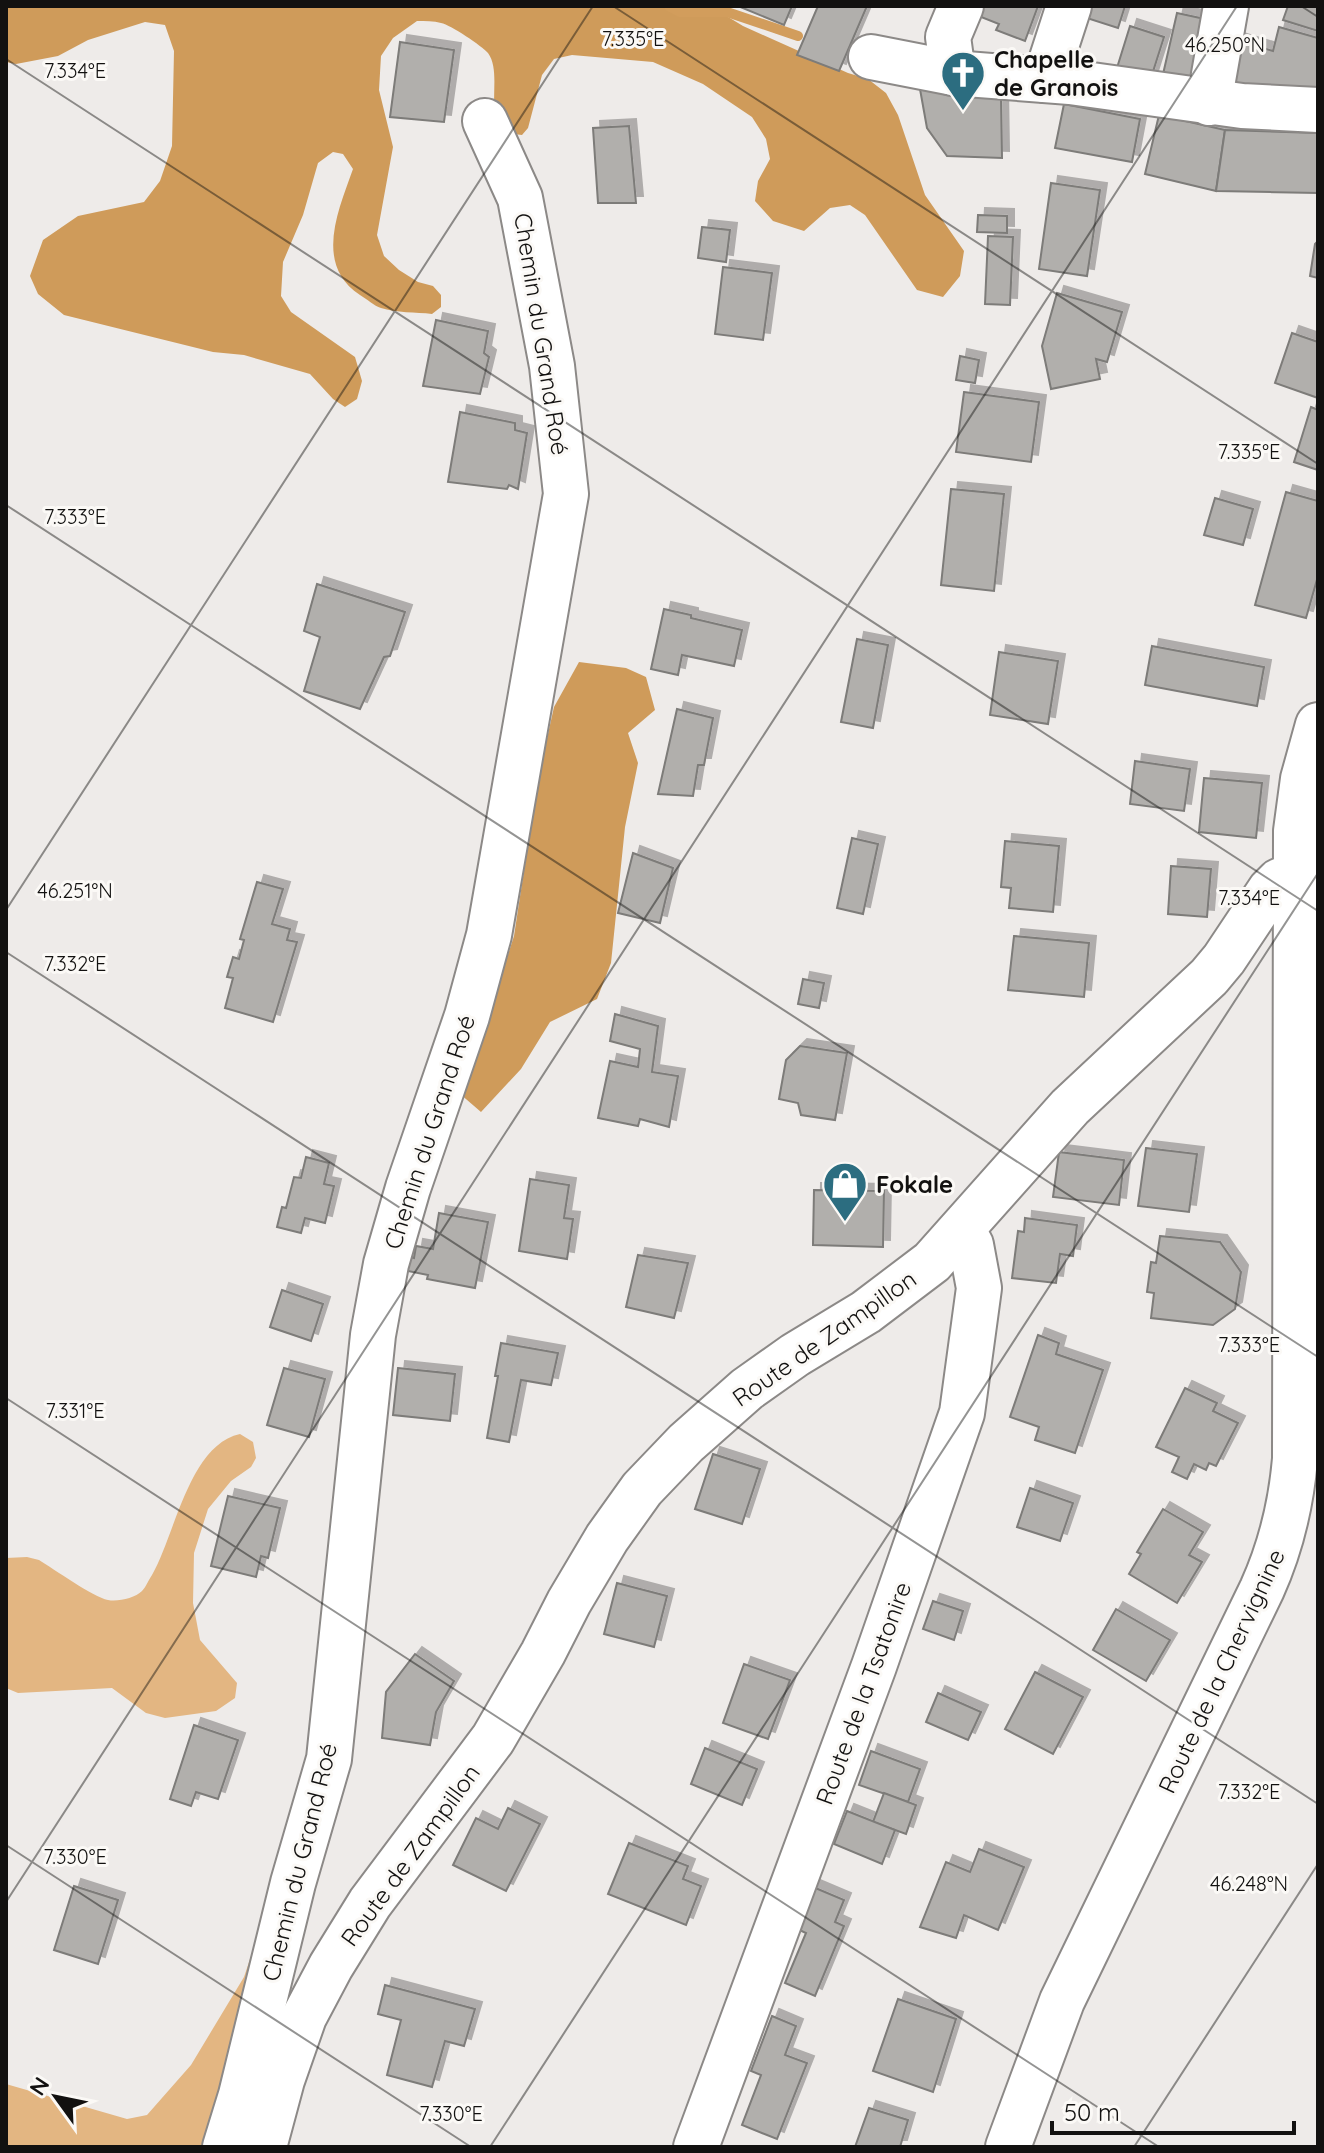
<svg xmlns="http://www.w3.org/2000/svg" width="1324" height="2153" viewBox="0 0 1324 2153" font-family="Quicksand,sans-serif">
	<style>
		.green { fill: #e3b682 }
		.forest { fill: #cf9b5a }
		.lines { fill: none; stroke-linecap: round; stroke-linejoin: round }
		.stream { stroke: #d29d5c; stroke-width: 10 }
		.building { fill: #b1afac; stroke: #7d7b79; stroke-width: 2; filter: url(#shadow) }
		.minor-casing { stroke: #8c8987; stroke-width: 48 }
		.minor { stroke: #fff; stroke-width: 44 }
		.ticks { fill: none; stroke: #121110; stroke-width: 2; stroke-opacity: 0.45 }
		.labels { text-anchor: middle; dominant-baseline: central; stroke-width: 6; stroke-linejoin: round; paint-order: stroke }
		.poi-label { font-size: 24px; font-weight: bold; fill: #121110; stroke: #fbf9f6; text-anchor: start }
		.street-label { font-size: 24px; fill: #121110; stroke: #fbf9f6 }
		.ticks-label { font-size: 20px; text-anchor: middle; fill: #121110; stroke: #fbf9f6; stroke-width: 6; stroke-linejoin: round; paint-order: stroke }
	</style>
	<defs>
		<filter id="shadow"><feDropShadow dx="7" dy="-7" stdDeviation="0" flood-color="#0004"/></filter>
	</defs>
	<rect width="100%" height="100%" fill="#eeebe9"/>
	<g class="green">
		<path d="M 240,1434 L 253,1442 L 256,1458 L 251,1467 L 231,1481 L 208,1509 L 194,1553 L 193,1603 L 200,1640 L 237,1683 L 235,1698 L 216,1711 L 165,1718 L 146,1713 L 112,1688 L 18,1693 L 6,1688 L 6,1558 L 27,1557 L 39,1560 C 54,1569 93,1597 108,1600 C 118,1602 135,1598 142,1591 C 146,1587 149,1579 152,1575 C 175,1535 189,1445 240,1434 Z"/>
		<polygon points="263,1935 212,2147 6,2147 6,2084 127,2119 147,2115 191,2065 244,1977 256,1941"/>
	</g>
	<g class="forest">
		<path d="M 6,6 L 710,6 L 743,26 L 848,73 L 868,79 L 886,93 L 898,115 L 925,195 L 964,251 L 960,276 L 943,297 L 917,290 L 865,215 L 850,205 L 830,208 L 804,231 L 773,221 L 755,201 L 758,181 L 770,159 L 766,139 L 752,117 L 703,84 L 653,62 L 572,55 L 554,59 L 542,75 L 528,128 L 522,135 C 475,132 506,78 488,53 C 482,46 451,25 441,23 C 434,21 425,21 417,21 L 393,38 L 381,56 L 379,90 L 393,147 L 377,235 L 384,256 L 399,270 L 418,282 L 433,286 L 441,295 L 441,307 L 432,314 C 416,312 396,313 381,308 C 374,306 367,299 360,295 C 314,265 338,211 353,169 L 343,154 L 333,152 L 318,163 L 303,215 L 283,262 L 281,296 L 291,312 L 355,357 L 362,381 L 357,399 L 345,407 L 333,399 L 310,374 L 244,355 L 213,352 L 64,315 L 38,294 L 30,276 L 43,240 L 78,216 L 144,202 L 160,181 L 172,146 L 174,51 L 165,25 L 145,22 L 88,40 L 58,56 L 16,64 L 6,62 Z"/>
		<polygon points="579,662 626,668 646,677 655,710 628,733 638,763 625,827 611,963 597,999 550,1022 521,1069 481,1112 452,1087 492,1005 514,936 538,779 554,707"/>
	</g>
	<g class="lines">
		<polyline class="stream" points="669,6 680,12 727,12 798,36"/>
	</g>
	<g class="building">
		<polygon points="738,6 792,6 784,25"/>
		<polygon points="818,6 867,6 839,71 797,55"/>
		<polygon points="979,6 1038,6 1025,41 996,30 999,24 976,15"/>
		<polygon points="1074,6 1125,6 1118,28 1071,13"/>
		<polygon points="1288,6 1318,6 1318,31 1283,20"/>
		<polygon points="1177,13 1219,22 1204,92 1161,83"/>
		<polygon points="1130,26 1164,37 1150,81 1116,71"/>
		<polygon points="1279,27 1318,38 1318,89 1227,95 1237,40 1273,51"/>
		<polygon points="400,42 454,50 444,122 390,117"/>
		<polygon points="918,78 1001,97 1002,158 947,156 927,128"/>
		<polygon points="1064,104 1140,119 1132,162 1055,148"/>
		<polygon points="1159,115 1225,130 1216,191 1145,174"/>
		<polygon points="629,126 636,203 598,203 593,128"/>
		<polygon points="1225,130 1318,133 1318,193 1216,191"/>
		<polygon points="1051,183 1100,190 1087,276 1039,269"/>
		<polygon points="978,215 1007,216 1007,233 977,232"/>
		<polygon points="702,227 730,230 726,262 698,258"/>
		<polygon points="988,236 1013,237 1010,305 985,304"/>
		<polygon points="1318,241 1318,278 1310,276 1315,244"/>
		<polygon points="723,267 772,273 763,340 715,334"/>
		<polygon points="1057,293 1122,312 1107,362 1096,359 1100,379 1051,389 1042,346"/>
		<polygon points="436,320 488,331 484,353 489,357 480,394 423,386"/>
		<polygon points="1292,333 1318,342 1318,398 1275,383"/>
		<polygon points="960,356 979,360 975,383 956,380"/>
		<polygon points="964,392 1039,402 1031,462 956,452"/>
		<polygon points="1311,407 1318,410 1318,470 1294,462"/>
		<polygon points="460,412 515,423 515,430 527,433 518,489 509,485 507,489 448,482"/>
		<polygon points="951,489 1004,494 994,591 941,585"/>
		<polygon points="1286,492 1318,501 1318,576 1306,618 1255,605"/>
		<polygon points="1215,498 1253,509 1243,545 1204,535"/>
		<polygon points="317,584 405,612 390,656 384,657 360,709 304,691 320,637 304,631"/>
		<polygon points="664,609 691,615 691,618 742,630 734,666 682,655 678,675 651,669"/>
		<polygon points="857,639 888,645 873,728 841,722"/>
		<polygon points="1152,646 1264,667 1257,706 1145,685"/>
		<polygon points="999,652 1058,661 1048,724 990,715"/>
		<polygon points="677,709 713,718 704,765 698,765 693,796 658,794"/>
		<polygon points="1135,761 1190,769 1184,811 1130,804"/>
		<polygon points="1204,778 1262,783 1256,838 1199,832"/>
		<polygon points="852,838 878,844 863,914 837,908"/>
		<polygon points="1005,841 1059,846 1053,912 1009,908 1011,888 1001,887"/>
		<polygon points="633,853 673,868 660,923 618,913"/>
		<polygon points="1171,866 1211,869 1207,917 1168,914"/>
		<polygon points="257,882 283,889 272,924 290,929 287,940 297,942 273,1022 225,1008 233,978 227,977 233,957 239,959 244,940 240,939"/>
		<polygon points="1014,936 1089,943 1084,997 1008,990"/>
		<polygon points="803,979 824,983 819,1008 798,1004"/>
		<polygon points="615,1014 658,1026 652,1072 678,1076 669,1127 640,1119 638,1126 598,1118 610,1061 638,1067 640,1049 610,1041"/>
		<polygon points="800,1046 847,1053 835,1120 801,1115 798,1103 779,1099 786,1060"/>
		<polygon points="1146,1148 1197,1154 1189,1212 1138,1206"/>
		<polygon points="1059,1152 1124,1160 1119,1205 1053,1197"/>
		<polygon points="306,1157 329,1163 324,1184 334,1186 325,1223 305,1218 301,1233 277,1227 282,1207 286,1208 294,1177 301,1178"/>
		<polygon points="530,1179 569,1185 564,1218 573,1219 567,1259 519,1251"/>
		<polygon points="814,1190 884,1191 883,1247 813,1245"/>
		<polygon points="439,1213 488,1222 475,1288 427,1279 428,1275 403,1270 406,1256 414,1258 416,1246 433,1249"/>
		<polygon points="1025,1218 1077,1225 1073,1256 1060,1254 1056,1283 1012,1278 1018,1231 1024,1232"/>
		<polygon points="1160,1236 1220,1242 1241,1272 1235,1309 1213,1325 1151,1318 1154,1293 1147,1292 1151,1262 1156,1263"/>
		<polygon points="638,1255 688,1263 674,1318 626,1307"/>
		<polygon points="282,1290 323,1304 311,1341 270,1327"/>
		<polygon points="1038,1335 1059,1343 1056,1354 1103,1370 1075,1453 1035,1440 1039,1427 1010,1417"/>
		<polygon points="501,1343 558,1353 551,1385 521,1380 509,1442 487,1438 498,1376 495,1376"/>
		<polygon points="284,1368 325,1379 309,1437 267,1425"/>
		<polygon points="398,1368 455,1374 450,1421 393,1415"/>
		<polygon points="1185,1388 1217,1403 1213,1411 1238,1423 1216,1466 1209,1463 1206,1470 1194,1464 1187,1479 1172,1472 1179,1457 1156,1447"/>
		<polygon points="713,1454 760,1469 742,1524 695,1509"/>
		<polygon points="1030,1488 1073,1503 1060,1541 1017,1527"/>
		<polygon points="228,1496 280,1508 268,1558 261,1556 256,1577 211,1566"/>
		<polygon points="1163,1509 1203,1532 1189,1555 1202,1562 1177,1603 1129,1574 1141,1554 1137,1552"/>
		<polygon points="617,1583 667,1596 654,1647 604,1634"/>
		<polygon points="933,1601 963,1611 954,1640 923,1629"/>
		<polygon points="1116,1609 1170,1640 1146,1681 1093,1650"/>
		<polygon points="415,1654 454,1681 436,1712 430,1745 382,1738 386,1692"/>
		<polygon points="744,1664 790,1680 768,1739 723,1723"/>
		<polygon points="1035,1672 1083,1697 1053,1754 1005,1729"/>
		<polygon points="938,1693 981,1712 968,1740 926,1722"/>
		<polygon points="194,1725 238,1740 218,1799 196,1792 191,1806 170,1799"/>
		<polygon points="705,1748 757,1769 742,1805 691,1784"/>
		<polygon points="871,1751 920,1769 908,1802 859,1785"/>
		<polygon points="884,1793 916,1805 906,1834 873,1822"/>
		<polygon points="508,1808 540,1824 506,1891 453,1865 476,1818 498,1829"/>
		<polygon points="847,1811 895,1830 882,1864 834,1844"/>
		<polygon points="629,1843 688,1866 683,1879 701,1886 686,1925 608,1894"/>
		<polygon points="979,1849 1024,1867 998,1930 964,1915 956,1938 920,1927 946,1862 970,1872"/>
		<polygon points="74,1886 118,1900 98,1964 54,1950"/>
		<polygon points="813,1887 844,1900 835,1922 844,1926 815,1996 785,1983 806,1933 795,1928"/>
		<polygon points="385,1985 475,2009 464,2046 445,2041 432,2087 387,2075 401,2020 378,2014"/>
		<polygon points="898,1999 956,2019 933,2092 873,2071"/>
		<polygon points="772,2016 796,2026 785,2055 807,2063 777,2139 742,2125 761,2075 751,2071"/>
		<polygon points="869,2108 908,2120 900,2147 855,2147"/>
	</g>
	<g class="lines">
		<g class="minor-casing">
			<g id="minor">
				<polyline points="871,57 953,73 1070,82 1242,106 1318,110"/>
				<polyline points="953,73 948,37 961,6"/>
				<polyline points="1045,80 1069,6"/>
				<polyline points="1209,103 1226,6"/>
				<polyline points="225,2147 241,2095 293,1883 329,1759 373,1335 386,1264 408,1188 467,1016 489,935 566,494 552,366 520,198 485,121"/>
				<polyline points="264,2147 282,2080 304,2017 331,1966 370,1903 493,1739 543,1653 569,1602 607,1538 642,1489 686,1443 747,1389 795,1355 866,1312 932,1262 1070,1107 1209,977 1224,959 1270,890 1279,881 1294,875"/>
				<polyline points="696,2147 874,1666 962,1413 979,1288 971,1245 962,1231"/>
				<path d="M 1008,2147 L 1062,2001 L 1262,1589 C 1281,1547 1291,1505 1295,1459 L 1296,831 L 1303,779 L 1318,725"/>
			</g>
		</g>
		<use href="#minor" class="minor"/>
	</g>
	<path class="ticks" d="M 613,6 L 1318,464M 1301,6 L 1318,17M 6,59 L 1318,911M 6,505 L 1318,1357M 6,910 L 593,6M 6,952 L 1318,1804M 6,1398 L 1159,2147M 6,1845 L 471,2147M 6,1902 L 1237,6M 490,2147 L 1318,873M 1134,2147 L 1318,1864"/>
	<defs>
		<g id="church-pin" transform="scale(2.3)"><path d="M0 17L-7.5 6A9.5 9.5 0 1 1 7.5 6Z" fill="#2c6d80" stroke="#fbf9f6"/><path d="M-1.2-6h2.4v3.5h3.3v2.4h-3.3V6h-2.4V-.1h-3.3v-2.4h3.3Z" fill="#fff"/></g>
		<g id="shop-pin" transform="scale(2.3)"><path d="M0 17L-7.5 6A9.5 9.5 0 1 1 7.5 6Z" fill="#2c6d80" stroke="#fbf9f6"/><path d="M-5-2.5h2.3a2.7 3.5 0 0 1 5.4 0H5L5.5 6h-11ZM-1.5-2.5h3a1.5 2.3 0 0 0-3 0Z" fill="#fff"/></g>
	</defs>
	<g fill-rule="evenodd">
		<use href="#church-pin" x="963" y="73"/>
		<use href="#shop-pin" x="845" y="1184"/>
	</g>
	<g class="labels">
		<g class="poi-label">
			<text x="994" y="59">Chapelle<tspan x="994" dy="28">de Granois</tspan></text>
			<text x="876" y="1184">Fokale</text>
		</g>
		<g class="street-label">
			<text transform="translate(542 334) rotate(81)">Chemin du Grand Roé</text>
			<text transform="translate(429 1132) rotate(-72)">Chemin du Grand Roé</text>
			<text transform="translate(824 1338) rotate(-35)">Route de Zampillon</text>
			<text transform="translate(1221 1671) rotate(-65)">Route de la Chervignine</text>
			<text transform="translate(863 1693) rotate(-70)">Route de la Tsatonire</text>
			<text transform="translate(410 1855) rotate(-54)">Route de Zampillon</text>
			<text transform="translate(299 1862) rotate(-76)">Chemin du Grand Roé</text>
		</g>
	</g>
	<g class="ticks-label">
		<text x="633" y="46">7.335°E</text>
		<text x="1225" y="52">46.250°N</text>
		<text x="75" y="78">7.334°E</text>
		<text x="1249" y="459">7.335°E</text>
		<text x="75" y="524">7.333°E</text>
		<text x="75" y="898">46.251°N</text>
		<text x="1249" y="905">7.334°E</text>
		<text x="75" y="971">7.332°E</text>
		<text x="1249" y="1352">7.333°E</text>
		<text x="75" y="1418">7.331°E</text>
		<text x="1249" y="1799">7.332°E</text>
		<text x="75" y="1864">7.330°E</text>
		<text x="1249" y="1891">46.248°N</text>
		<text x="451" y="2121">7.330°E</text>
	</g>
	<rect width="1324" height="2153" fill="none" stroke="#121110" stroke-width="16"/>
	<g transform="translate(56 2097) rotate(303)" stroke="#fbf9f6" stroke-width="6" paint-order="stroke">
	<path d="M0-6L14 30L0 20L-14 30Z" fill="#121110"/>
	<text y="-12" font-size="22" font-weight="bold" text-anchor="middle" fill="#121110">N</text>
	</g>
	<path d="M1052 2121v12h242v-12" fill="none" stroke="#121110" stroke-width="4"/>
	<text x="1064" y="2121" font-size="24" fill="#121110" stroke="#fbf9f6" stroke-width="6" paint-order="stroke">50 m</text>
</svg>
